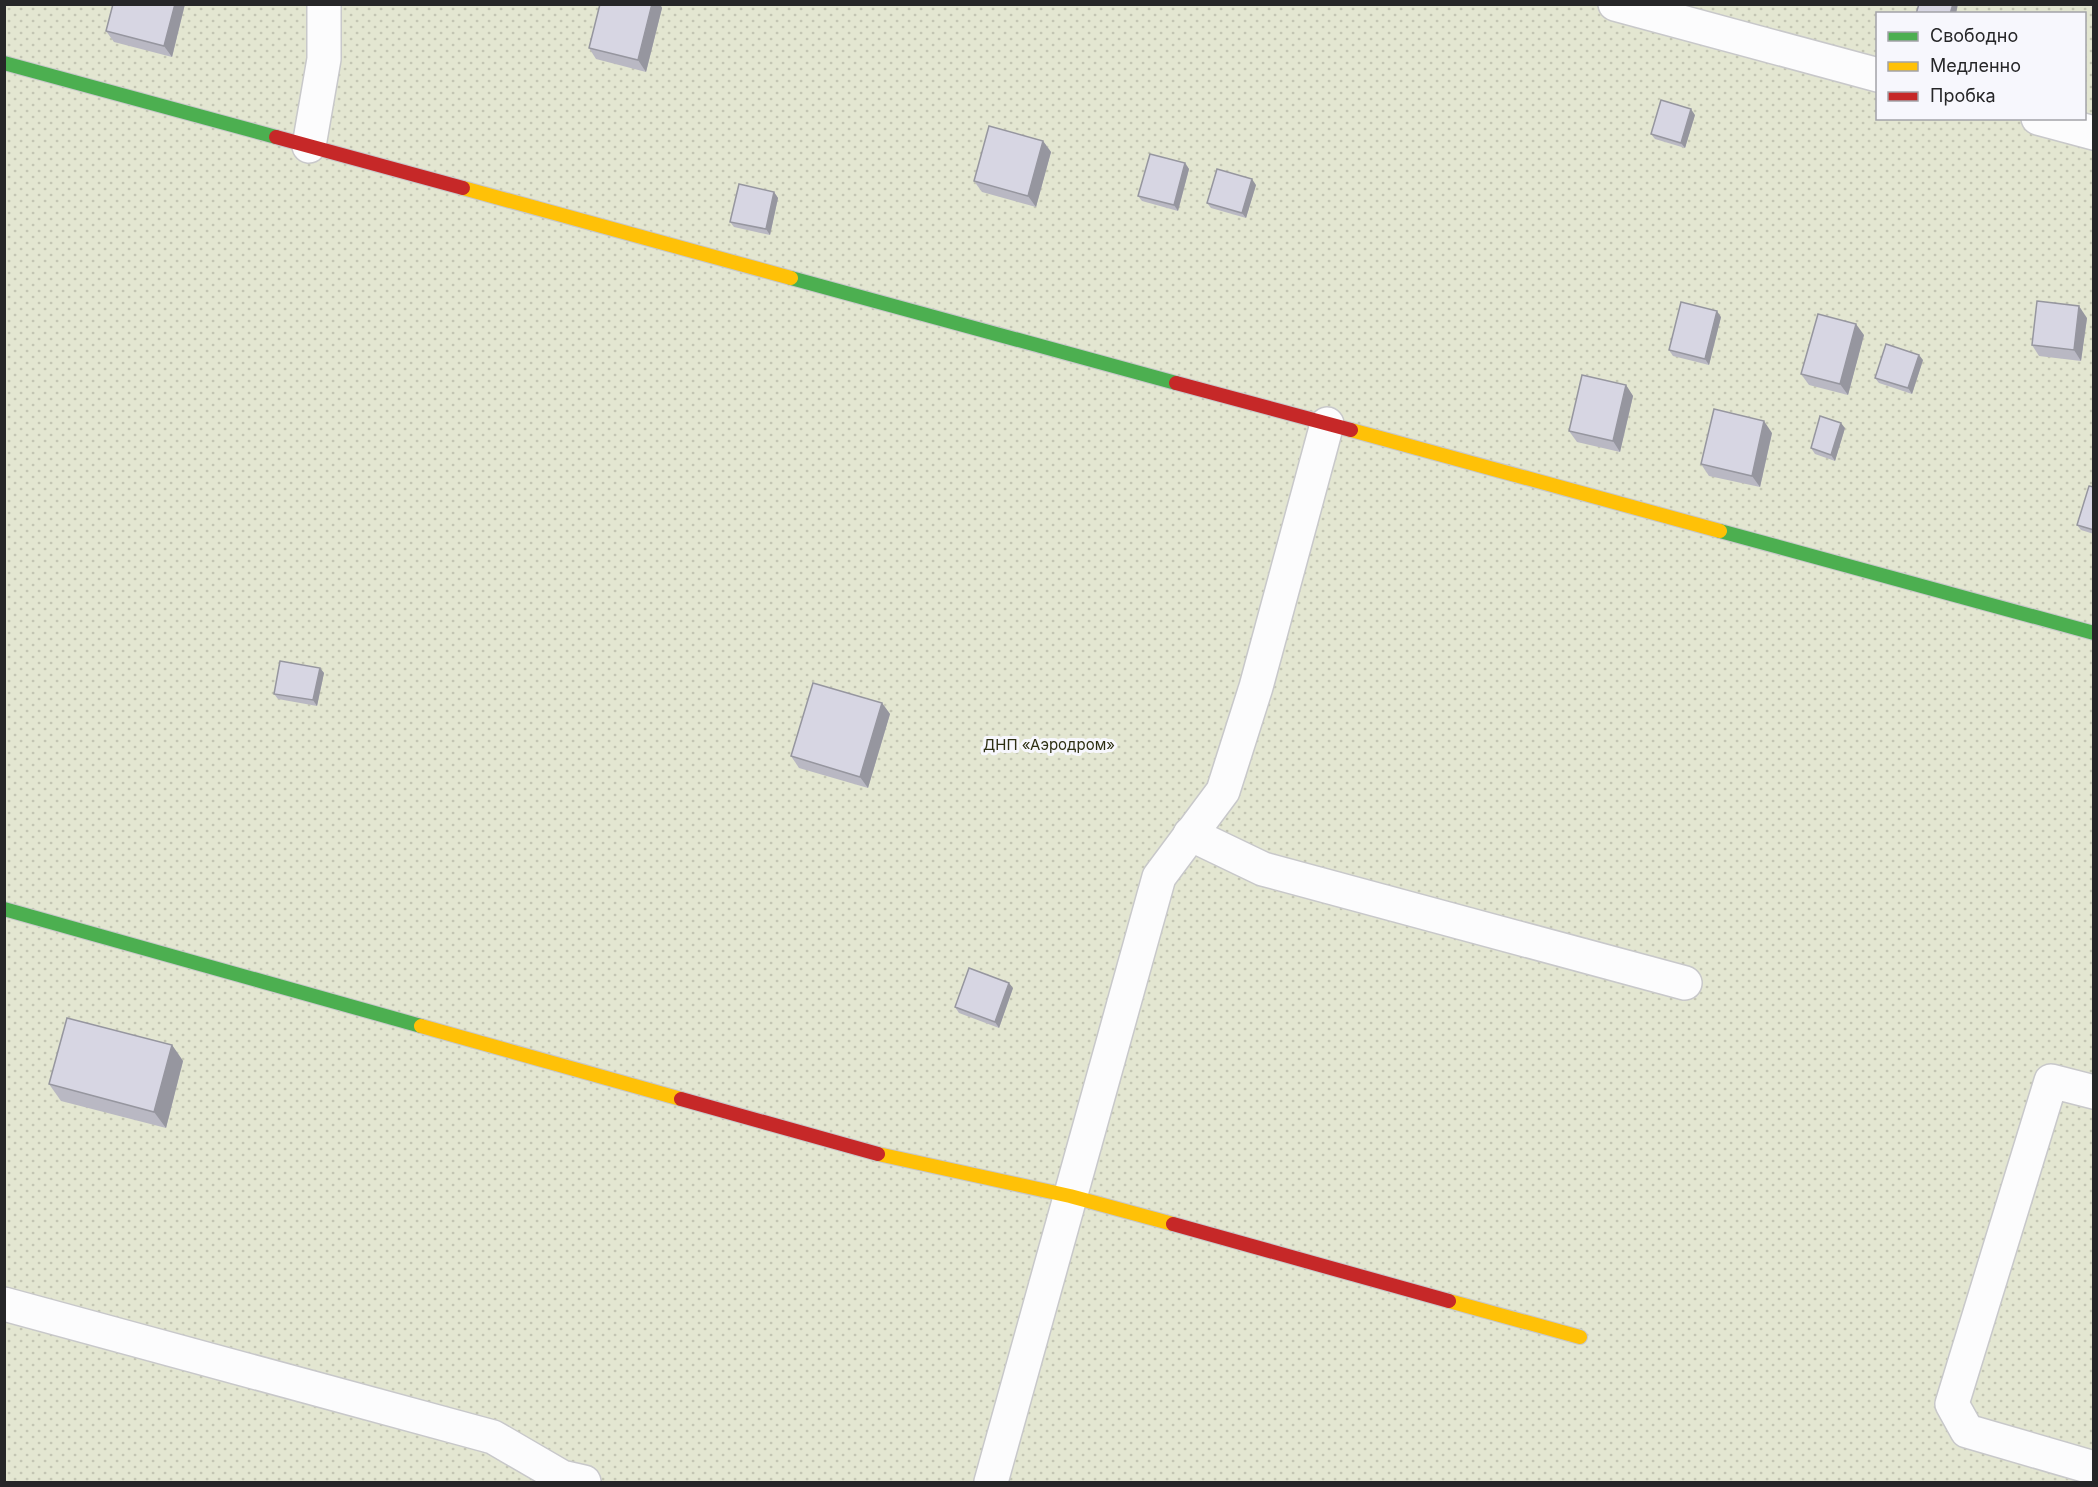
<svg xmlns="http://www.w3.org/2000/svg" width="2098" height="1487" viewBox="0 0 2098 1487" font-family="Inter,sans-serif">
	<style>
		.grass { fill: url(#grass-dots); fill-rule: evenodd }
		.lines { fill: none; stroke-linecap: round; stroke-linejoin: round }
		.street-casing { stroke: #c8c8ca; stroke-width: 36 }
		.fast-casing { stroke: #c8c8ca; stroke-width: 16 }
		.slow-casing { stroke: #c8c8ca; stroke-width: 16 }
		.jam-casing { stroke: #c8c8ca; stroke-width: 16 }
		.street { stroke: #fcfcfd; stroke-width: 33 }
		.fast { stroke: #4caf50; stroke-width: 14 }
		.slow { stroke: #ffc107; stroke-width: 14 }
		.jam { stroke: #c62828; stroke-width: 14 }
		.wall { fill: #b9b8c3 }
		.shaded-wall { fill: #96969f }
		.building { fill: #d7d6e3; stroke: #96969f; stroke-width: 1.5 }
		.labels { text-anchor: middle; dominant-baseline: central; stroke-width: 6; stroke-linejoin: round; paint-order: stroke }
		.park-label { font-size: 15px; fill: #2d2f12; stroke: #f7f7fd }
	</style>
	<defs>
		<pattern id="grass-dots" width="8" height="8" patternUnits="userSpaceOnUse" patternTransform="scale(1.5)"><rect width="8" height="8" fill="#e3e6d1"/><path d="M2 2h.1M6 6h.1" fill="none" stroke="#c3c5b3" stroke-width="1.8" stroke-linecap="round"/></pattern>
	</defs>
	<rect width="100%" height="100%" fill="#ebebef"/>
	<path class="grass" d="M 5,5 L 2093,5 L 2093,1482 L 5,1482 ZM 1878,14 L 2084,14 L 2084,118 L 1878,118 Z"/>
	<g class="lines">
		<g class="street-casing">
			<g id="street">
				<polyline points="1615,4 1878,75"/>
				<polyline points="2038,118 2094,133"/>
				<polyline points="309,146 324,59 324,4"/>
				<polyline points="1190,834 1263,869 1685,983"/>
				<polyline points="2094,1092 2051,1081 1952,1404 1967,1431 2094,1468"/>
				<polyline points="4,1304 493,1437 562,1477 584,1482"/>
				<polyline points="991,1482 1159,877 1223,791 1256,687 1327,424"/>
			</g>
		</g>
		<g class="fast-casing">
			<g id="fast">
				<polyline points="4,63 276,137"/>
				<polyline points="791,278 1176,383"/>
				<polyline points="1720,531 2094,633"/>
				<polyline points="4,909 421,1026"/>
			</g>
		</g>
		<g class="slow-casing">
			<g id="slow">
				<polyline points="463,188 791,278"/>
				<polyline points="1351,430 1720,531"/>
				<polyline points="421,1026 681,1099"/>
				<polyline points="878,1154 1070,1196 1173,1224"/>
				<polyline points="1449,1301 1580,1337"/>
			</g>
		</g>
		<g class="jam-casing">
			<g id="jam">
				<polyline points="276,137 463,188"/>
				<polyline points="1176,383 1351,430"/>
				<polyline points="681,1099 878,1154"/>
				<polyline points="1173,1224 1449,1301"/>
			</g>
		</g>
		<use href="#street" class="street"/>
		<use href="#fast" class="fast"/>
		<use href="#slow" class="slow"/>
		<use href="#jam" class="jam"/>
	</g>
	<g class="wall">
		<polygon points="113,4 185,4 172,57 114,42 106,31"/>
		<polygon points="600,4 660,4 662,8 646,72 596,59 589,48"/>
		<polygon points="1695,115 1685,148 1655,139 1651,134"/>
		<polygon points="1043,141 1051,152 1036,207 982,192 974,181"/>
		<polygon points="1185,163 1189,169 1178,211 1142,201 1138,196"/>
		<polygon points="1256,185 1246,218 1211,208 1207,203"/>
		<polygon points="774,192 778,198 770,235 734,227 730,222"/>
		<polygon points="1721,317 1709,365 1673,356 1669,350"/>
		<polygon points="2087,318 2081,361 2039,356 2032,345"/>
		<polygon points="1864,335 1848,395 1809,385 1801,374"/>
		<polygon points="1923,360 1912,394 1879,383 1875,378"/>
		<polygon points="1626,385 1633,396 1620,452 1577,442 1569,431"/>
		<polygon points="1845,428 1835,461 1815,454 1811,448"/>
		<polygon points="1772,433 1760,487 1709,476 1701,464"/>
		<polygon points="2094,487 2094,534 2081,530 2077,525"/>
		<polygon points="320,668 324,673 317,706 278,699 274,694"/>
		<polygon points="882,703 890,714 868,788 799,768 791,756"/>
		<polygon points="1013,988 999,1028 959,1013 955,1007"/>
		<polygon points="172,1045 183,1061 166,1128 61,1101 49,1084"/>
	</g>
	<g class="shaded-wall">
		<polygon points="175,4 185,4 172,57 164,46"/>
		<polygon points="652,4 660,4 662,8 646,72 638,60"/>
		<polygon points="1953,4 1958,4 1956,14 1950,14"/>
		<polygon points="1691,109 1695,115 1685,148 1681,143"/>
		<polygon points="1043,141 1051,152 1036,207 1028,196"/>
		<polygon points="1185,163 1189,169 1178,211 1174,205"/>
		<polygon points="1252,179 1256,185 1246,218 1242,213"/>
		<polygon points="774,192 778,198 770,235 766,229"/>
		<polygon points="2079,306 2087,318 2081,361 2074,350"/>
		<polygon points="1717,311 1721,317 1709,365 1705,359"/>
		<polygon points="1856,324 1864,335 1848,395 1840,384"/>
		<polygon points="1919,355 1923,360 1912,394 1908,388"/>
		<polygon points="1626,385 1633,396 1620,452 1613,441"/>
		<polygon points="1764,421 1772,433 1760,487 1752,476"/>
		<polygon points="1841,423 1845,428 1835,461 1831,455"/>
		<polygon points="320,668 324,673 317,706 313,700"/>
		<polygon points="882,703 890,714 868,788 860,777"/>
		<polygon points="1009,983 1013,988 999,1028 995,1022"/>
		<polygon points="172,1045 183,1061 166,1128 154,1112"/>
	</g>
	<g class="building">
		<polygon points="113,4 175,4 164,46 106,31"/>
		<polygon points="600,4 652,4 638,60 589,48"/>
		<polygon points="1919,4 1953,4 1950,14 1916,14"/>
		<polygon points="1661,100 1691,109 1681,143 1651,134"/>
		<polygon points="989,126 1043,141 1028,196 974,181"/>
		<polygon points="1150,154 1185,163 1174,205 1138,196"/>
		<polygon points="1217,169 1252,179 1242,213 1207,203"/>
		<polygon points="739,184 774,192 766,229 730,222"/>
		<polygon points="2037,301 2079,306 2074,350 2032,345"/>
		<polygon points="1681,302 1717,311 1705,359 1669,350"/>
		<polygon points="1818,314 1856,324 1840,384 1801,374"/>
		<polygon points="1886,344 1919,355 1908,388 1875,378"/>
		<polygon points="1582,375 1626,385 1613,441 1569,431"/>
		<polygon points="1714,409 1764,421 1752,476 1701,464"/>
		<polygon points="1820,416 1841,423 1831,455 1811,448"/>
		<polygon points="2089,486 2094,487 2094,530 2077,525"/>
		<polygon points="280,661 320,668 313,700 274,694"/>
		<polygon points="813,683 882,703 860,777 791,756"/>
		<polygon points="969,968 1009,983 995,1022 955,1007"/>
		<polygon points="67,1018 172,1045 154,1112 49,1084"/>
	</g>
	<g class="labels">
		<g class="park-label">
			<text x="1049" y="744">ДНП «Аэродром»</text>
		</g>
	</g>
	<rect width="2098" height="1487" fill="none" stroke="#262628" stroke-width="12"/>
	<rect x="1876" y="12" width="210" height="108" fill="#f7f7fd" stroke="#a3a3a8" stroke-width="1.5"/>
	<rect x="1888" y="32" width="30" height="9" fill="#4caf50" stroke="#a3a3a8" stroke-width="1.5"/>
	<text x="1930" y="42" font-size="18" fill="#262628">Свободно</text>
	<rect x="1888" y="62" width="30" height="9" fill="#ffc107" stroke="#a3a3a8" stroke-width="1.5"/>
	<text x="1930" y="72" font-size="18" fill="#262628">Медленно</text>
	<rect x="1888" y="92" width="30" height="9" fill="#c62828" stroke="#a3a3a8" stroke-width="1.5"/>
	<text x="1930" y="102" font-size="18" fill="#262628">Пробка</text>
</svg>
